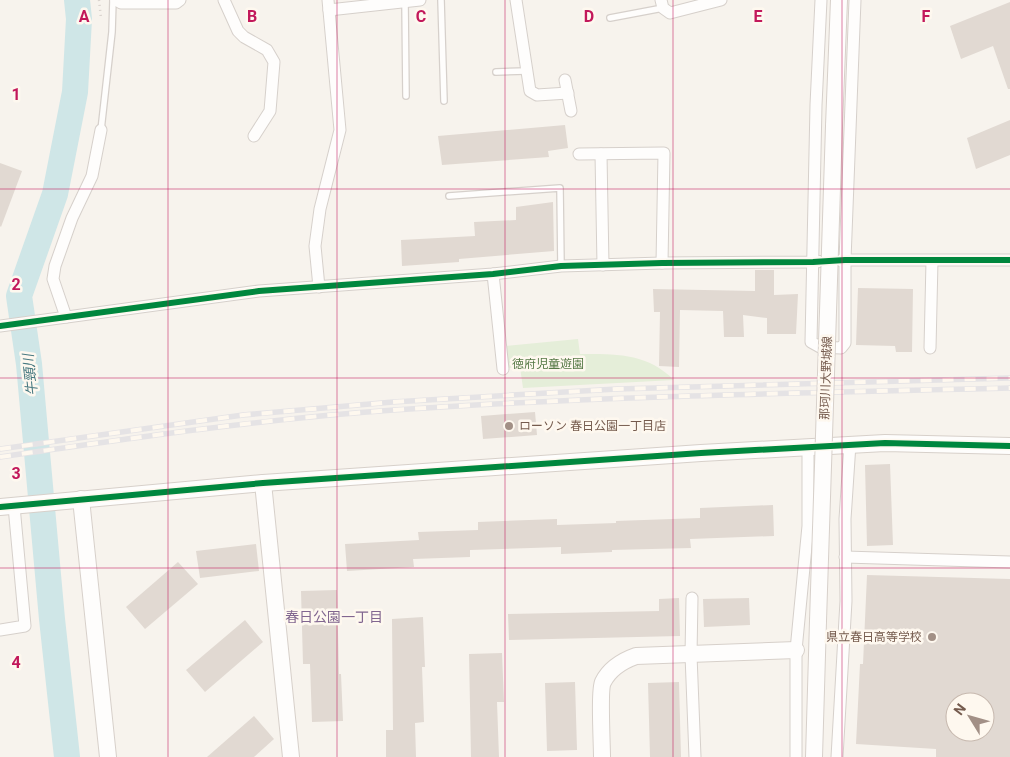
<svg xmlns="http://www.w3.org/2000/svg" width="1010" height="757" viewBox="0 0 1010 757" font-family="Roboto,'Noto Sans JP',sans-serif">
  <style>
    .green { fill: #e5eed9 }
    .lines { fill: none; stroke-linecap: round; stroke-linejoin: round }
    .river { stroke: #cfe6e7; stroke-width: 26 }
    .building { fill: #e1d9d2; fill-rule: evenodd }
    .lane-casing { stroke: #d6d0cb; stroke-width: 8 }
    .street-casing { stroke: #d6d0cb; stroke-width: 13 }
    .secondary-casing { stroke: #d7d0ca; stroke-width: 18 }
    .path { stroke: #d8d1cc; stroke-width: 2.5; stroke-dasharray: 1 4; stroke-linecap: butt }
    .lane { stroke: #fefdfc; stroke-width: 5.5 }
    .street { stroke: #fefdfc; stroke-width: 11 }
    .secondary { stroke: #fefdfc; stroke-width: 16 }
    .rail-casing { stroke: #e5e3e5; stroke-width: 5.5 }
    .rail { stroke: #fef8ef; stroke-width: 4; stroke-dasharray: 11; stroke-linecap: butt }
    .secondary-bridge-casing { stroke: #d7d0ca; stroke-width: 18; stroke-linecap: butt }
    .secondary-bridge { stroke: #fefdfc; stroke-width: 16 }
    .cycleway-casing { stroke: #fef8ef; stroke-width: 9 }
    .cycleway { stroke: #00873e; stroke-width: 6 }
    .grid { fill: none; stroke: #c2185b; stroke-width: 1; stroke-opacity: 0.55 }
    .poi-dot { fill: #a29086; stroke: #fef8ef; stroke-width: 2 }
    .labels { text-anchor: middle; stroke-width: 5; stroke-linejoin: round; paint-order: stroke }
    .park-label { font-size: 12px; fill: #567946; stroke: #fef8ef }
    .street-label { font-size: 12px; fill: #755b4e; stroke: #fef8ef }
    .poi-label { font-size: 12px; fill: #755b4e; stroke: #fef8ef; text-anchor: start }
    .water-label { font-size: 14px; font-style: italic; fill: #45777f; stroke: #fef8ef }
    .neighbourhood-label { font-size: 14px; fill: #816690; stroke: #fef8ef }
    .grid-label { font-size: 16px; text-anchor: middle; font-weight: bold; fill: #c2185b; stroke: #fef8ef; stroke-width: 5; stroke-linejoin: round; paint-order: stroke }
  </style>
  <rect width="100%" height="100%" fill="#f7f3ed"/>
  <!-- green -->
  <path class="green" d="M578,339L580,354C616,354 647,353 674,380L523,388L520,367L507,368L506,346Z"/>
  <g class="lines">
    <!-- river -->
    <polyline class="river" points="67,757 52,619 29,364 19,296 55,194 75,92 79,19 77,0"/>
  </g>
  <!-- building -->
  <g class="building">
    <polygon points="1010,2 1010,89 1008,89 993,46 961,59 950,26"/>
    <polygon points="1010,120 1010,155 976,169 967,138"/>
    <polygon points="565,125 568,148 548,151 549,157 442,165 438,136"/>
    <polygon points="0,163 22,171 1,227 0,226"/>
    <polygon points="553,202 554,251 459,259 459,262 402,266 401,240 475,236 474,222 516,220 516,207"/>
    <polygon points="755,270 774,270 774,295 798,294 796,334 767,334 767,318 743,315 744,337 724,337 723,311 680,310 679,367 659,366 660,312 654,312 653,289 755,291"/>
    <polygon points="858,288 913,289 912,352 896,352 895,346 856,345"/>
    <polygon points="535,412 537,435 483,439 481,416"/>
    <polygon points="890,464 893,545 867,546 865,465"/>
    <polygon points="773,505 774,536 690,539 691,548 612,550 612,552 561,554 561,547 470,550 470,557 413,559 414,567 347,571 345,544 419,540 418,532 478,530 478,522 557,519 557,525 616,523 616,521 700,518 700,508"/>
    <polygon points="256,544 259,571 200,578 196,551"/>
    <polygon points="178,562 198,584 145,629 126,607"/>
    <path d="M867,575L1010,579V757H936V749L856,744L860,664H863ZM955,702H985V732H955Z"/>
    <polygon points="337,590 339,674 341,674 343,721 312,722 310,664 303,664 301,591"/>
    <polygon points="679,598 680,636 509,640 508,614 659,611 659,599"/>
    <polygon points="749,598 750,625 704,627 703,599"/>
    <polygon points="423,617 425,667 422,667 424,722 415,723 416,757 386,757 386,730 393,730 392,619"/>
    <polygon points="245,620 263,642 205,692 186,670"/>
    <polygon points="502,653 504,702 497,702 499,757 471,757 469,654"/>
    <polygon points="575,682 577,750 547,751 545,683"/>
    <polygon points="679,682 681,757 650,757 648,683"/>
    <polygon points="254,716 274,739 254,757 207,757"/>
  </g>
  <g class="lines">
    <defs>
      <g id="lane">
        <polyline points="441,0 444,101"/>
        <polyline points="405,2 406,96"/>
        <polyline points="610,18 663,8"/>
        <polyline points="496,72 526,71"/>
        <polyline points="101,130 112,32 113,0"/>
        <polyline points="449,196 560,188 561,266"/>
      </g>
      <g id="street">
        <polyline points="116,0 121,3 176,3 180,0"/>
        <polyline points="224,0 238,31 244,37 267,50 274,62 270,111 254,136"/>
        <polyline points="516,0 530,91 537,95 568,93"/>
        <polyline points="661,0 663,8 670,13 721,0"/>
        <polyline points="821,0 816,105 811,342 820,347 841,348 845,343 845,260 855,0"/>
        <polyline points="329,10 420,0"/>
        <polyline points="565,80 571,111"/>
        <polyline points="579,154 664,153 662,263"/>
        <polyline points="601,154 603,265"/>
        <polyline points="493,274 503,369"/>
        <polyline points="319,287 315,246 320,209 340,130 328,0"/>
        <polyline points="66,317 53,279 55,266 72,218 92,176 101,130"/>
        <polyline points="0,326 259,291 493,274 561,266 662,263 813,262 845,260 1010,260"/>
        <polyline points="930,348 932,261"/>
        <polyline points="845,557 1010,562"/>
        <polyline points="692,598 691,655 695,757"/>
        <polyline points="0,630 25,626 14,506"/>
        <polyline points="796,757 796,650 808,526 808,447"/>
        <polyline points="837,757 846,601 845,519 850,444"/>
      </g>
      <g id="secondary">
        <polyline points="834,126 839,0"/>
        <polyline points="263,483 291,757"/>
        <polyline points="81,499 108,757"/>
        <polyline points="0,507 263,483 701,453 885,443 1010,446"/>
        <path d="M602,757C602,744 599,690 603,682C610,668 622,661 636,656L796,650"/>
        <polyline points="814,757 818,621"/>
      </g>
    </defs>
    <!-- lane casing -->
    <use href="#lane" class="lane-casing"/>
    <!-- street casing -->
    <use href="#street" class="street-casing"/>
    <!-- secondary casing -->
    <use href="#secondary" class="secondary-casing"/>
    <!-- path -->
    <polyline class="path" points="99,0 101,18"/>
    <!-- lane -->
    <use href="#lane" class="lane"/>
    <!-- street -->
    <use href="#street" class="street"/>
    <!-- secondary -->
    <use href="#secondary" class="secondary"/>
    <defs>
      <g id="rail">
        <polyline points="0,449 243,415 393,402 617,389 1010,378"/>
        <path d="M0,457C131,438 262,419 394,410C599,396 805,393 1010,388"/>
      </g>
    </defs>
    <!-- rail casing -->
    <use href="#rail" class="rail-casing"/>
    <!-- rail -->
    <use href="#rail" class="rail"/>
    <defs>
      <polyline id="secondary-bridge" points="818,621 834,126"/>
    </defs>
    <!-- secondary-bridge casing -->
    <use href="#secondary-bridge" class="secondary-bridge-casing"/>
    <!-- secondary-bridge -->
    <use href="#secondary-bridge" class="secondary-bridge"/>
    <defs>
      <g id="cycleway">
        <polyline points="0,326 259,291 493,274 561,266 662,263 813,262 845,260 1010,260"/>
        <polyline points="0,507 263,483 701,453 885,443 1010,446"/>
      </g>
    </defs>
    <!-- cycleway casing -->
    <use href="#cycleway" class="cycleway-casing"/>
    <!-- cycleway -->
    <use href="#cycleway" class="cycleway"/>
  </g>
  <!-- grid -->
  <path class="grid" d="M168,0V757M337,0V757M505,0V757M673,0V757M842,0V757M0,189H1010M0,378H1010M0,568H1010"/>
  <!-- markers -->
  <g class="poi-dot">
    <circle cx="509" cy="426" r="5"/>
    <circle cx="932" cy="637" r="5"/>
  </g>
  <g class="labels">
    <!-- park labels -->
    <g class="park-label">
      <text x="548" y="368">徳府児童遊園</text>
    </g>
    <!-- street labels -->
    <g class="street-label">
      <text transform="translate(826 378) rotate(-88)" y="4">那珂川大野城線</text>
    </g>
    <!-- poi labels -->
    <g class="poi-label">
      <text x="519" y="430">ローソン 春日公園一丁目店</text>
      <text x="922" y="641" text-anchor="end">県立春日高等学校</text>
    </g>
    <!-- water labels -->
    <g class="water-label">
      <text transform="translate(30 375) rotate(-96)" y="5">牛頸川</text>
    </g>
    <!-- neighbourhood labels -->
    <g class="neighbourhood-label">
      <text x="334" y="622">春日公園一丁目</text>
    </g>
  </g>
  <g class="grid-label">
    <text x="84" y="22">A</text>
    <text x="252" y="22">B</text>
    <text x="421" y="22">C</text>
    <text x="589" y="22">D</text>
    <text x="758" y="22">E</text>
    <text x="926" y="22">F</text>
    <text x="16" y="100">1</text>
    <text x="16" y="290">2</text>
    <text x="16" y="479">3</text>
    <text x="16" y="668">4</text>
  </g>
  <!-- north arrow -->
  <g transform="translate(970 717) rotate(307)"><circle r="24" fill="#fef8ef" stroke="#c7b9af"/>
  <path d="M0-4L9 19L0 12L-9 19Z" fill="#a29086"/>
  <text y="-8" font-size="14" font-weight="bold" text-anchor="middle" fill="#755b4e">N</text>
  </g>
</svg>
